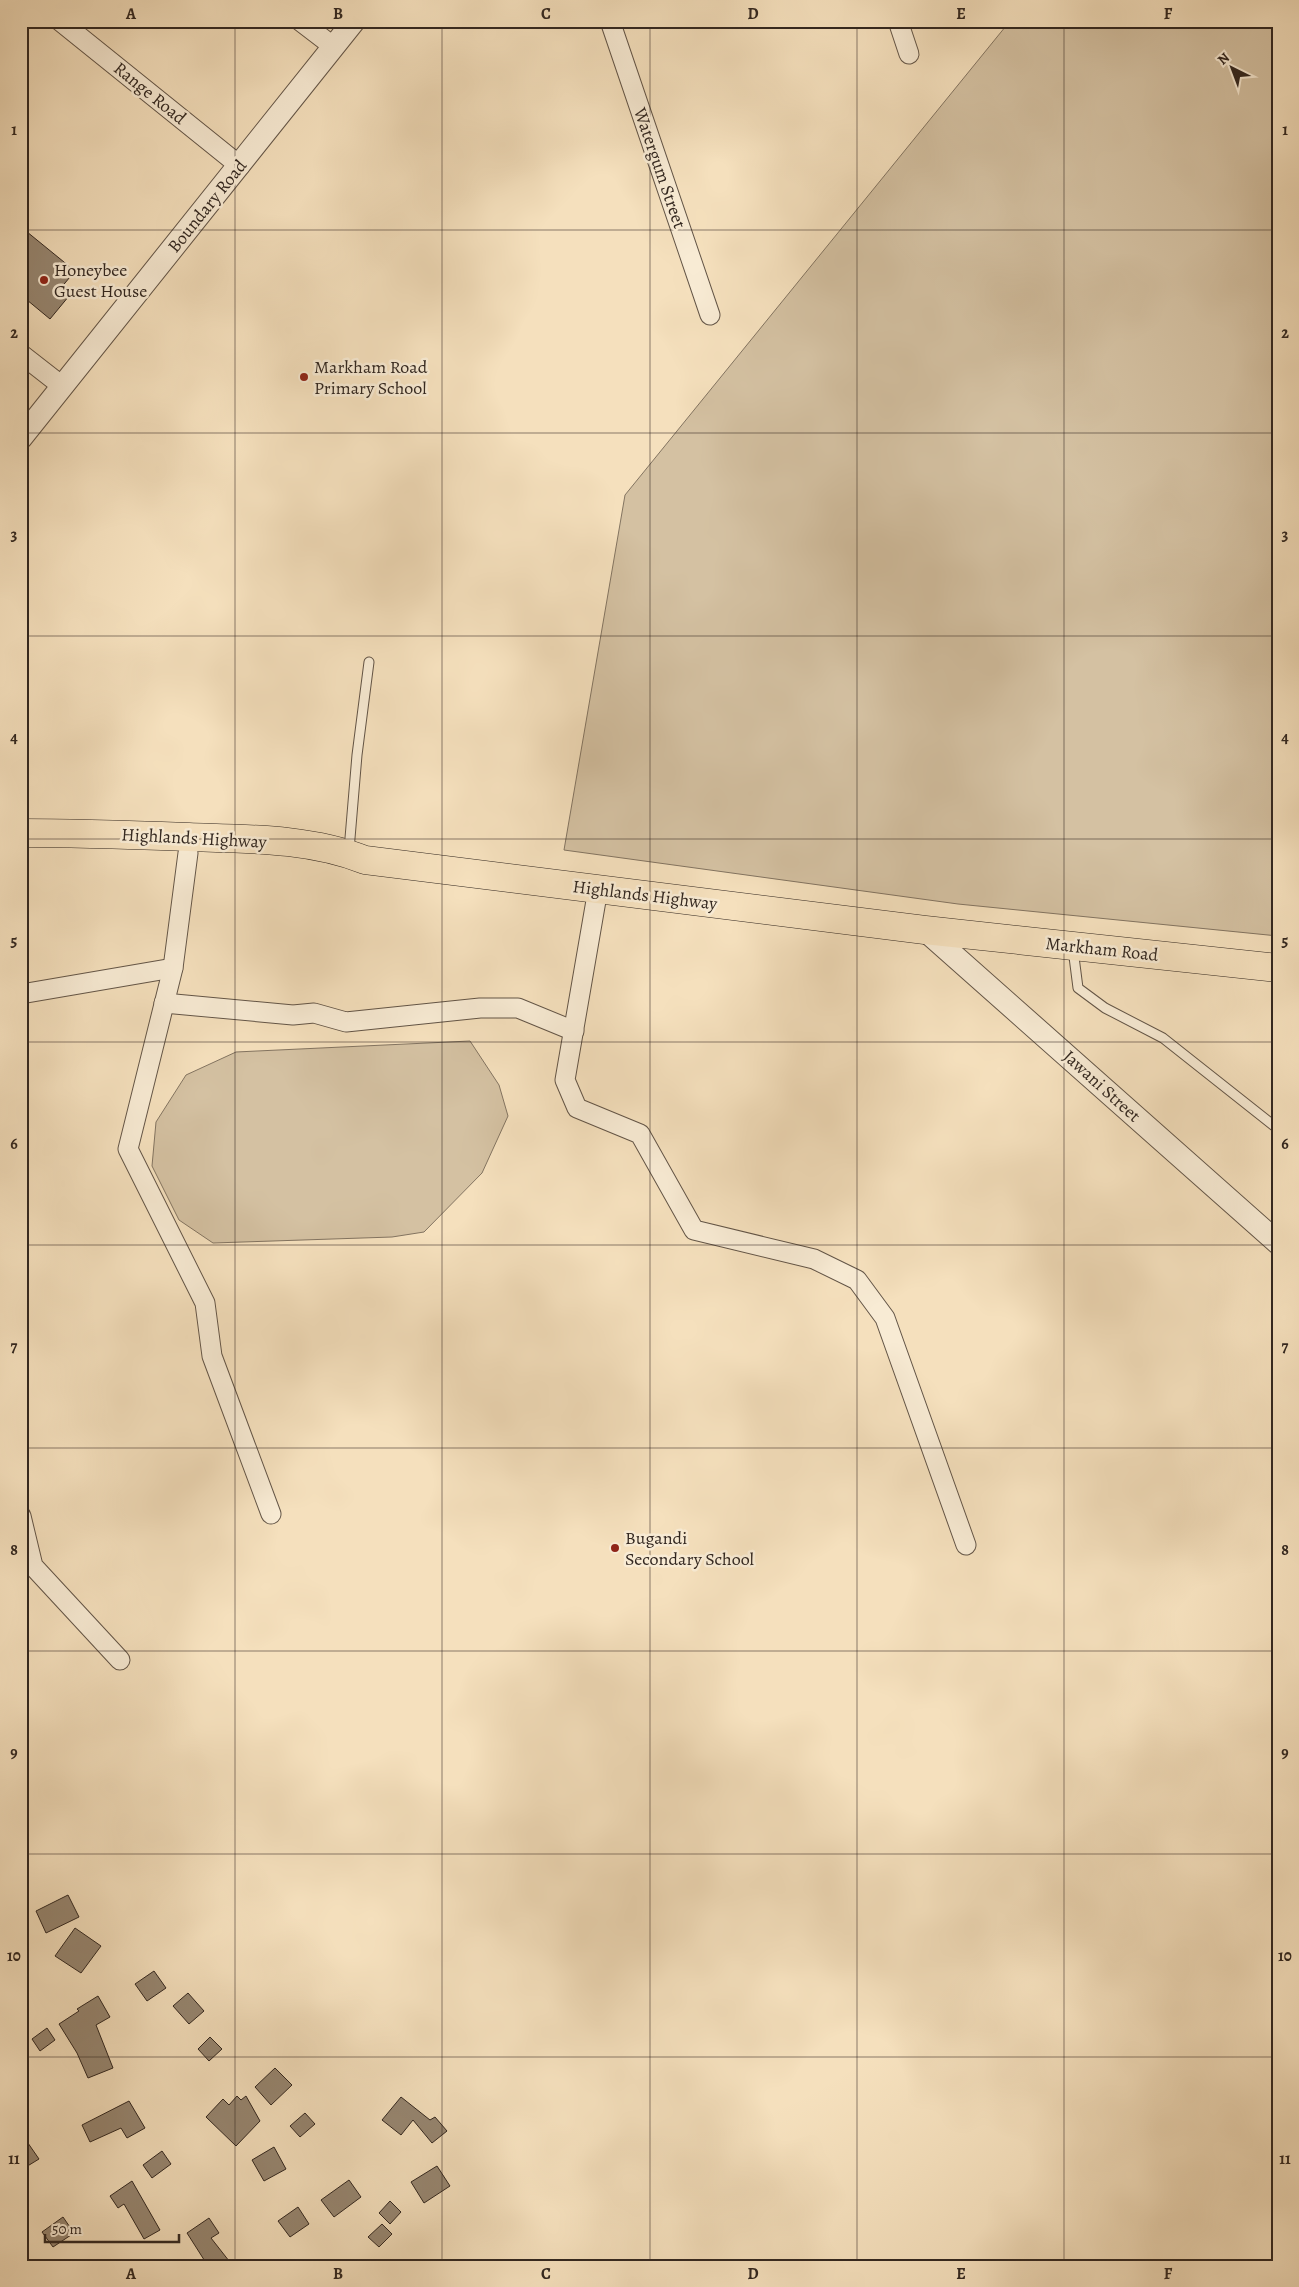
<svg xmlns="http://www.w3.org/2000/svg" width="1299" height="2287" viewBox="0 0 1299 2287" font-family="Alegreya,serif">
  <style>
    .green { fill: #d4c1a2; stroke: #837461 }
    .building { fill: #978772; stroke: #322720 }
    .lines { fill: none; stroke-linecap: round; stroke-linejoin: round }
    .service-casing { stroke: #635547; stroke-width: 11 }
    .minor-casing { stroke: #635547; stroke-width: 21 }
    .tertiary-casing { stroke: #635547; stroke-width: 24 }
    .primary-casing { stroke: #322720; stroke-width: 29 }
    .service { stroke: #f8ebd4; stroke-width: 9 }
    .minor { stroke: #f8ebd4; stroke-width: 19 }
    .tertiary { stroke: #f8ebd4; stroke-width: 22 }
    .primary { stroke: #f5e0bd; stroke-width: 28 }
    .grid { fill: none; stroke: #322720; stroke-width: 1; stroke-opacity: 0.55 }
    .poi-dot { fill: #8f2418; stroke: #f8ebd4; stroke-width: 2 }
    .labels { text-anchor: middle; stroke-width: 5; stroke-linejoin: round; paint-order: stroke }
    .street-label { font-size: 18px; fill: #322720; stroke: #f8ebd4 }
    .poi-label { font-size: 18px; fill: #322720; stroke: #f8ebd4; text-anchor: start }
    .neatline { fill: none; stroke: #322720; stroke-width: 2 }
    .grid-label { font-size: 16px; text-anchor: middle; font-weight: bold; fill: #322720 }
  </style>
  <rect width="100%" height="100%" fill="#f5e0bd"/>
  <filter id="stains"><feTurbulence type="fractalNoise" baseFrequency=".004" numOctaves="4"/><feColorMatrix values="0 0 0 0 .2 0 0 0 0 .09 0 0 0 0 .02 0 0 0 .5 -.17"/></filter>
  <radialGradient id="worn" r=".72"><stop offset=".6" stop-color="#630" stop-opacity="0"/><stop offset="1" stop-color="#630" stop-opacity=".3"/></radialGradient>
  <!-- green -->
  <g class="green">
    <polygon points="1010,21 1278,21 1278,936 958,904 564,850 625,495"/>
    <polygon points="470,1041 499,1085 508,1116 482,1173 424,1232 392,1237 213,1243 179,1220 152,1166 156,1122 186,1075 236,1052"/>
  </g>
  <!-- building -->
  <g class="building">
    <polygon points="21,227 75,271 60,289 69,296 50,319 21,295"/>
    <polygon points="68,1895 79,1917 46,1933 36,1911"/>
    <polygon points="75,1928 101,1946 81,1973 55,1956"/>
    <polygon points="154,1971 166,1988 147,2001 135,1984"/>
    <polygon points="188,1993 204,2011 189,2024 173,2006"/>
    <polygon points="98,1996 110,2017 96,2025 113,2068 88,2078 77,2053 59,2024 79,2011 77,2009"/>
    <polygon points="47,2028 55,2040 40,2051 32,2039"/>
    <polygon points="210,2037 222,2049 209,2061 198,2049"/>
    <polygon points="275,2068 292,2085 271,2105 255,2087"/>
    <polygon points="237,2096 241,2100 246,2096 260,2121 236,2146 206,2117 223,2099 229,2105"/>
    <polygon points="401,2097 430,2120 435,2117 447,2131 432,2143 413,2120 401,2135 382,2120"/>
    <polygon points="129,2101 145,2128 127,2138 121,2128 90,2142 82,2125"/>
    <polygon points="305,2113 315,2124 300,2137 290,2126"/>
    <polygon points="21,2133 39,2159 21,2170"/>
    <polygon points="274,2147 286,2169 264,2181 252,2160"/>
    <polygon points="162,2151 171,2164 152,2178 143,2165"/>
    <polygon points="437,2166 450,2186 424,2203 411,2182"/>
    <polygon points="349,2180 361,2197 334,2217 321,2200"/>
    <polygon points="132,2181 160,2230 144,2239 124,2204 118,2208 110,2196"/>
    <polygon points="390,2201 401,2212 390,2224 379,2213"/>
    <polygon points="298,2207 309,2224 290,2237 278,2221"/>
    <polygon points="63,2217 74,2233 53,2247 42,2232"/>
    <polygon points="209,2218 219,2233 211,2238 233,2266 208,2266 187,2233"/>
    <polygon points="382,2224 392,2234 379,2247 368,2237"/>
  </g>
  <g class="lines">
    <defs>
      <g id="service">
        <polyline points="349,850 357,755 369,662"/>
        <polyline points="1073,949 1078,988 1105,1008 1163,1038 1278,1129"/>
      </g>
      <g id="minor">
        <polyline points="60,21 240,166"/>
        <polyline points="300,21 334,47"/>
        <polyline points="610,21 710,315"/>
        <polyline points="898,21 909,54"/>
        <polyline points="21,354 62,386"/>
        <polyline points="188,853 173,968 128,1149 205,1303 212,1356 271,1514"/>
        <polyline points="598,889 565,1080 577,1108 640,1134 694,1230 814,1259 857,1280 885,1318 966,1545"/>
        <polyline points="21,994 173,968"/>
        <polyline points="164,1003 293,1015 314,1013 346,1022 480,1008 518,1008 574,1031"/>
        <polyline points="21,1516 33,1566 120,1660"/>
      </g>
      <g id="tertiary">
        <polyline points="21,438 354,21"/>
        <polyline points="925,930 1278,1243"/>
      </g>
      <path id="primary" d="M21,833C77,833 133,835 189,837C247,839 310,838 365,860L925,930L1278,968"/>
    </defs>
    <!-- service casing -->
    <use href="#service" class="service-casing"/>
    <!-- minor casing -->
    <use href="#minor" class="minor-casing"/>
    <!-- tertiary casing -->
    <use href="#tertiary" class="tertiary-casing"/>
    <!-- primary casing -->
    <use href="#primary" class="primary-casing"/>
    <!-- service -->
    <use href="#service" class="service"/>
    <!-- minor -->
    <use href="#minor" class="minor"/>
    <!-- tertiary -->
    <use href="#tertiary" class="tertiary"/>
    <!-- primary -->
    <use href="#primary" class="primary"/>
  </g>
  <!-- grid -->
  <path class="grid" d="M235,21V2266M442,21V2266M650,21V2266M857,21V2266M1064,21V2266M21,230H1278M21,433H1278M21,636H1278M21,839H1278M21,1042H1278M21,1245H1278M21,1448H1278M21,1651H1278M21,1854H1278M21,2057H1278"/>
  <!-- markers -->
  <g class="poi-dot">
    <circle cx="44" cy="280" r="5"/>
    <circle cx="304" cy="377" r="5"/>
    <circle cx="615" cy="1548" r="5"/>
  </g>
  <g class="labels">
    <!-- street labels -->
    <g class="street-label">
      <text transform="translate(150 93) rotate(39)" y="6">Range Road</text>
      <text transform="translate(660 168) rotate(71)" y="6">Watergum Street</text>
      <text transform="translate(207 206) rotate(-51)" y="6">Boundary Road</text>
      <text transform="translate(194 838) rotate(3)" y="6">Highlands Highway</text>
      <text transform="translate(645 895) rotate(7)" y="6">Highlands Highway</text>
      <text transform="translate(1102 949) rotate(6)" y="6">Markham Road</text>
      <text transform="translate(1102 1086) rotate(42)" y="6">Jawani Street</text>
    </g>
    <!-- poi labels -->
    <g class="poi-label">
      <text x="54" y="276">Honeybee<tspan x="54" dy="21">Guest House</tspan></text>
      <text x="314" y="373">Markham Road<tspan x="314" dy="21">Primary School</tspan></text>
      <text x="625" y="1544">Bugandi<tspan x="625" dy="21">Secondary School</tspan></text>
    </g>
  </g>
  <!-- margin -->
  <rect width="1299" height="2287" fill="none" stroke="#f5e0bd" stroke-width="55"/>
  <!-- north arrow -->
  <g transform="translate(1232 68) rotate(318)" stroke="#f8ebd4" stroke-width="4" paint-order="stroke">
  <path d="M0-4L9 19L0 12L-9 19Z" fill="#322720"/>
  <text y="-8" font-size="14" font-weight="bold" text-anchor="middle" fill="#322720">N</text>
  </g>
  <!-- scale -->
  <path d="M45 2234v8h134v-8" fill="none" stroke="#322720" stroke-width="2.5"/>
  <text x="52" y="2234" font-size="15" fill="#322720" stroke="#f8ebd4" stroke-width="4" paint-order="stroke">50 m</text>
  <rect x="28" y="28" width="1244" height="2232" class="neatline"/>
  <g class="grid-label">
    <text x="131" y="19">A</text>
    <text x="338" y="19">B</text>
    <text x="546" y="19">C</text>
    <text x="753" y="19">D</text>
    <text x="961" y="19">E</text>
    <text x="1168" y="19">F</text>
    <text x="14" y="135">1</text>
    <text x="1285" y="135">1</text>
    <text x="14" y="338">2</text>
    <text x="1285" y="338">2</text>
    <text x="14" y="540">3</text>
    <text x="1285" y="540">3</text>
    <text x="14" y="743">4</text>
    <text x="1285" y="743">4</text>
    <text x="14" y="946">5</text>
    <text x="1285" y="946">5</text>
    <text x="14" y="1149">6</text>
    <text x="1285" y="1149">6</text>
    <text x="14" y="1352">7</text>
    <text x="1285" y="1352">7</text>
    <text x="14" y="1555">8</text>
    <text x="1285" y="1555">8</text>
    <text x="14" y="1758">9</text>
    <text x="1285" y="1758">9</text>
    <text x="14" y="1961">10</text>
    <text x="1285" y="1961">10</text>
    <text x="14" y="2164">11</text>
    <text x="1285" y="2164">11</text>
    <text x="131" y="2279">A</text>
    <text x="338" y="2279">B</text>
    <text x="546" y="2279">C</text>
    <text x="753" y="2279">D</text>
    <text x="961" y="2279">E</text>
    <text x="1168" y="2279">F</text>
  </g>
  <rect width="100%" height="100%" filter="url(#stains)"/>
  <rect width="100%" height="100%" fill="url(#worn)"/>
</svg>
